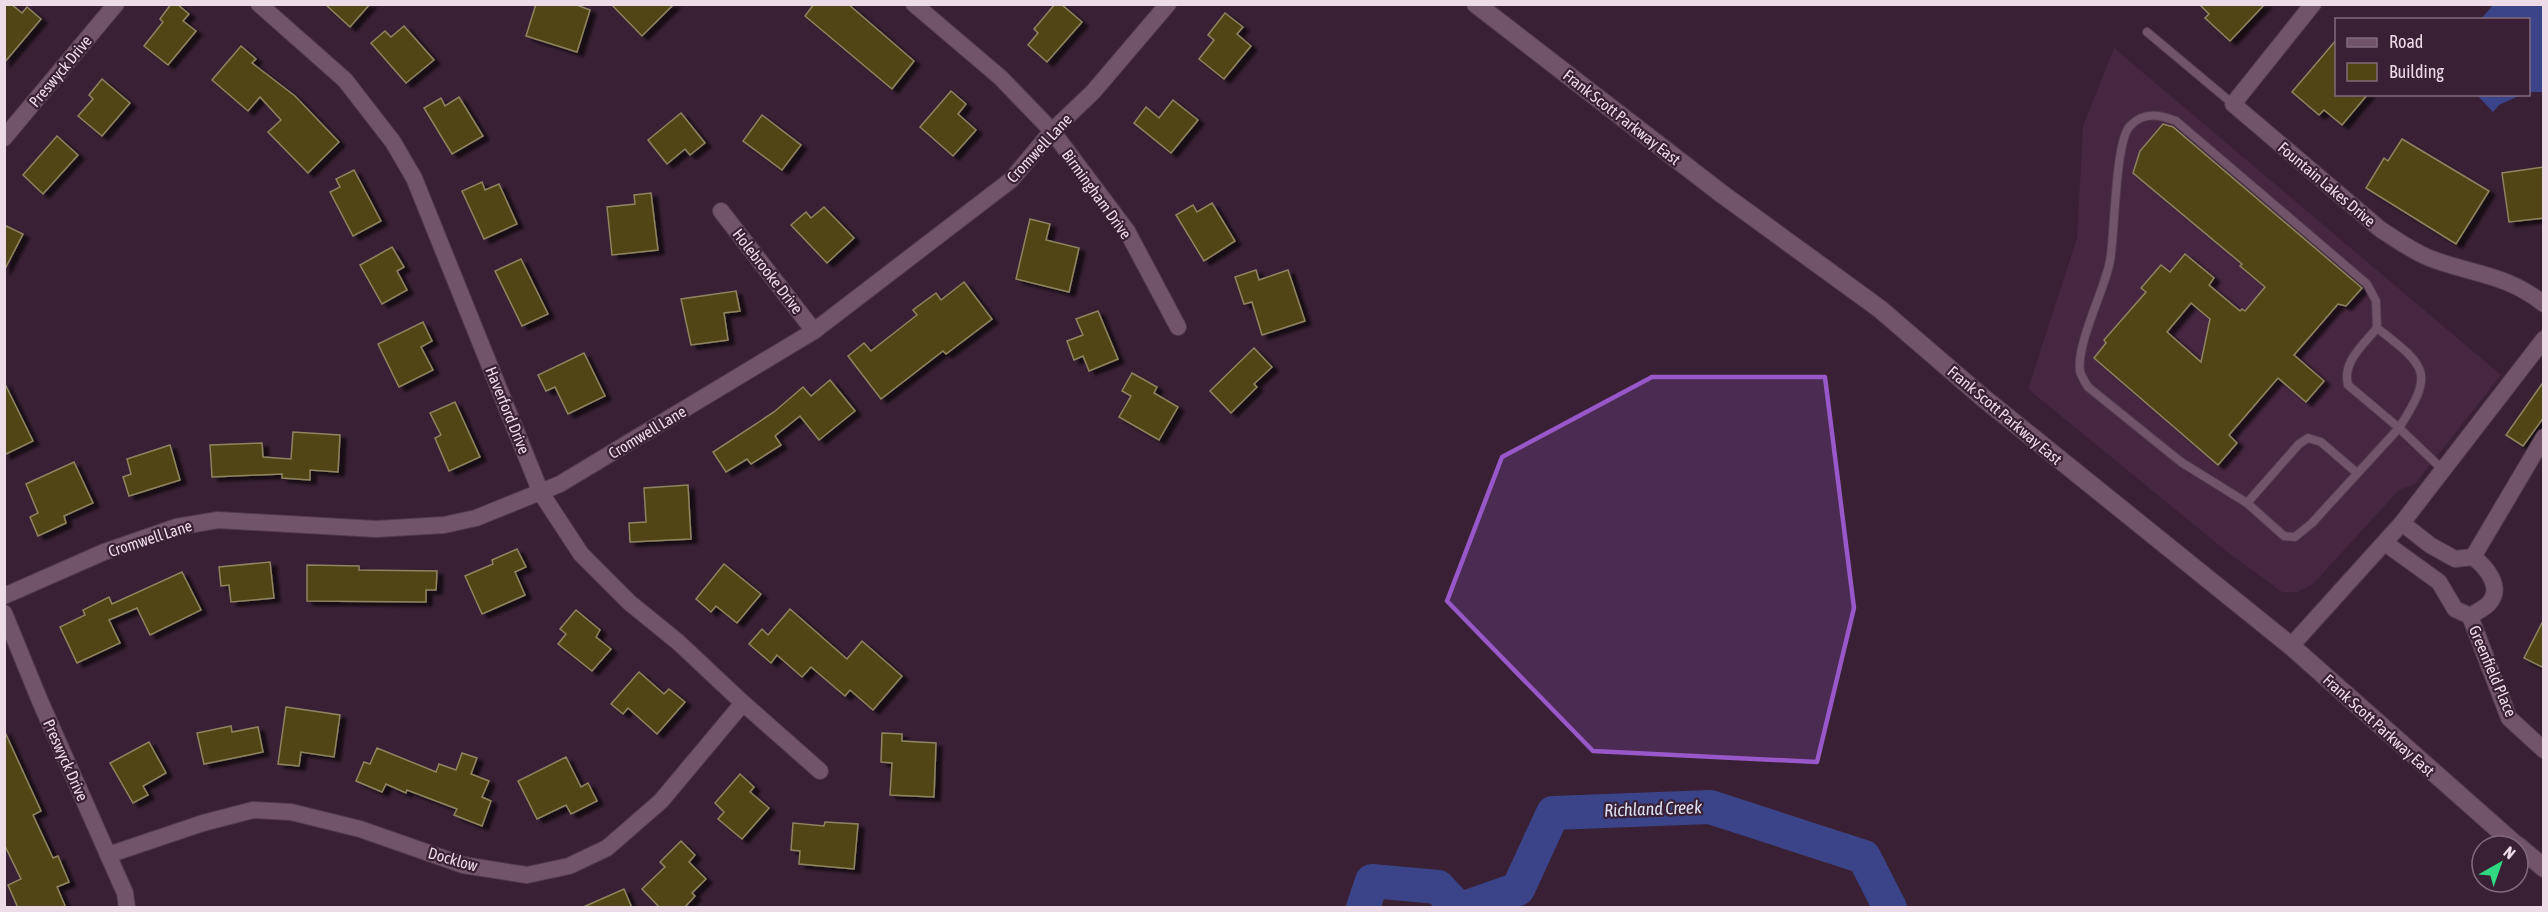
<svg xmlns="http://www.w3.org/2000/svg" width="2548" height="912" viewBox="0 0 2548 912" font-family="'Asap Condensed',sans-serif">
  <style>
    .built { fill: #462640 }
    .water { fill: #3b4489 }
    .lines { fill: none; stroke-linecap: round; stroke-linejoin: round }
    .river { stroke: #3b4489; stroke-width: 34 }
    .building { fill: #514513; stroke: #8e8461; stroke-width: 1.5; fill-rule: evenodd; filter: url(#shadow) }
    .lane-casing { stroke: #513b4c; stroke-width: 10 }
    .street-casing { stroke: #513b4c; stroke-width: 18 }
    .secondary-casing { stroke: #513b4c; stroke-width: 20 }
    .lane { stroke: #71546a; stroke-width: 8 }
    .street { stroke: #71546a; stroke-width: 16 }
    .secondary { stroke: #71546a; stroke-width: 18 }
    .marked { fill: #9858c9; fill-opacity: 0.2; stroke: #9858c9; stroke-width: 4.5; stroke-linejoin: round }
    .labels { text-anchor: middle; stroke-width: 4.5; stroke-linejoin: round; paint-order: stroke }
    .street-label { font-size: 16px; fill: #eddbe8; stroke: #392034 }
    .water-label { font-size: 18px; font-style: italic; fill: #dce1f5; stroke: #392034 }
  </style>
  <defs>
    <filter id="shadow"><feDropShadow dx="6" dy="4" stdDeviation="1.5" flood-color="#0009"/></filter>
  </defs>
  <rect width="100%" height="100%" fill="#392034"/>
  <!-- built -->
  <polygon class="built" points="2114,48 2501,375 2415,484 2399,490 2313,584 2297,592 2282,592 2231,555 2028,389 2077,238 2083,126"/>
  <!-- water -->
  <g class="water">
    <polygon points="2493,5 2543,5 2543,92 2529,92 2528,20 2481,19"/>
    <polygon points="2477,95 2521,95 2499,105 2493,112"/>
  </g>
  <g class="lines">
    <!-- river -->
    <g class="river">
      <polyline points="1363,908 1372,881 1438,887 1458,908"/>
      <polyline points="1464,908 1518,889 1553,813 1710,807 1864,857 1890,908"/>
    </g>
  </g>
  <!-- building -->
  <g class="building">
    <polygon points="4,4 11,4 22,13 27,7 41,19 4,63"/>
    <polygon points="171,4 177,4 189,14 183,21 196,31 168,65 144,46 163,22 160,19"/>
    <polygon points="325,4 370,4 350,27"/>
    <polygon points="536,4 574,4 590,10 577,52 526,36"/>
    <polygon points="611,4 674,4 642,36"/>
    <polygon points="814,4 848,4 914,61 892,89 805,16"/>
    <polygon points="1055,4 1061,4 1082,22 1047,62 1028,45 1038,33 1034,29"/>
    <polygon points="2199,4 2265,4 2230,41 2205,18 2209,14"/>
    <polygon points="1225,13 1243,27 1237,34 1251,46 1224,79 1199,59 1214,40 1208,35"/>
    <polygon points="404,26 434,60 406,83 371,43 385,31 391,37"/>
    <polygon points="2337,39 2337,94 2368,94 2342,125 2324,110 2319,115 2292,92"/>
    <polygon points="241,46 256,59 252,63 295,96 339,142 308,173 268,132 281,120 260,97 248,111 212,80"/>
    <polygon points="102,79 130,103 102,136 78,116 93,99 89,95"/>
    <polygon points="951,91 966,104 958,114 976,130 953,156 920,127"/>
    <polygon points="459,97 483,136 452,154 424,108 441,98 445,106"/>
    <polygon points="1173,100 1198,120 1171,153 1134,123 1146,107 1159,118"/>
    <polygon points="681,113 705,143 690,155 685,149 667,164 648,140"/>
    <polygon points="762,115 801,145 782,170 743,141"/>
    <path d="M2163,124L2173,127L2362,288L2346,306L2338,304L2294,355L2324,381L2306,402L2278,378L2229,435L2237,443L2218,465L2094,358L2106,343L2104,340L2146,292L2141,288L2161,265L2170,272L2185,254L2214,278L2209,285L2240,311L2242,309L2245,311L2265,287L2240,266L2242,264L2133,173L2140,151ZM2191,303L2210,319L2201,362L2167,332Z"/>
    <polygon points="57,136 78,155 43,194 23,175"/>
    <polygon points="2402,139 2489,191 2456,244 2366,188 2384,158 2388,161"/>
    <polygon points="2544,167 2544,218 2509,222 2502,173"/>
    <polygon points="354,170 381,221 353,236 330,192 340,187 336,179"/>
    <polygon points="482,182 485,190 499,184 517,224 484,239 462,191"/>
    <polygon points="651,193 658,250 612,255 607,207 635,204 634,195"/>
    <polygon points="1212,203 1235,241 1204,261 1176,215 1193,205 1197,212"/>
    <polygon points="824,207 854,238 827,263 791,225 806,212 811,218"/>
    <polygon points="1030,219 1050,224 1046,240 1079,248 1069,292 1016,279"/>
    <polygon points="4,225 23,234 4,271"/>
    <polygon points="392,247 404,267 397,271 407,290 382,304 360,265"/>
    <polygon points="521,259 548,314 522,326 495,271"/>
    <polygon points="1256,270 1259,280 1288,270 1305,321 1262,335 1252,302 1244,304 1235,277"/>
    <polygon points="964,282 992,319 946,354 943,351 881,399 848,356 864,343 871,351 917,315 913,310 936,293 941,300"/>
    <polygon points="736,291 740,311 724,313 728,340 691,345 681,299"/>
    <polygon points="1098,311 1118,359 1089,371 1083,356 1074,360 1067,341 1083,335 1076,319"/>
    <polygon points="423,322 432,341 421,347 433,370 399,387 378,344"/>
    <polygon points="1254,348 1272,367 1254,384 1257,387 1231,413 1210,391"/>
    <polygon points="584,353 605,396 568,414 555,387 546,391 538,375"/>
    <polygon points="1132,373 1157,387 1154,393 1178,407 1159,440 1119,417 1131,396 1122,391"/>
    <polygon points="830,380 855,411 819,440 800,416 775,436 781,445 751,464 747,459 726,472 713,452 774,412 803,387 811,396"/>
    <polygon points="2544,381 2544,417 2523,446 2506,435"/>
    <polygon points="4,382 33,441 4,455"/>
    <polygon points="455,402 480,457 449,471 435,438 441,435 430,413"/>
    <polygon points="293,432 340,435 338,472 310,470 310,480 282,478 282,474 212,477 210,445 262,443 263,457 291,459"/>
    <polygon points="170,445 180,480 129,496 123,477 131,474 127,459"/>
    <polygon points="74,462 93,503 64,516 66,523 38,536 30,517 38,513 26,484"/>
    <polygon points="688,485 691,539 630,542 629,523 646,522 644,488"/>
    <polygon points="517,549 526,567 515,572 525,595 482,614 465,576 493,564 492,560"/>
    <polygon points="270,562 274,598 231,602 229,585 221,586 219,567"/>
    <polygon points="724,564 761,594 737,623 716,606 711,612 696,599"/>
    <polygon points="307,565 359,566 359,570 437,571 436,590 426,590 426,602 307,601"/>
    <polygon points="182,572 201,610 150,635 137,608 109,620 120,643 77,663 60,627 85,615 83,610 109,597 112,604"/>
    <polygon points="790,609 847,659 862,641 902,676 873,710 850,690 845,696 811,667 802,677 777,655 771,663 749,644 762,629 768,635"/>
    <polygon points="576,610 600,630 596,637 611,649 592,671 558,644 566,634 560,629"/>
    <polygon points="2544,619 2544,668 2524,658"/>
    <polygon points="639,672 664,694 669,689 685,702 657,734 628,708 623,714 611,704"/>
    <polygon points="286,707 340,715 334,757 301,752 299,766 278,764"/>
    <polygon points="231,726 232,732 258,727 263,752 204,764 197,733"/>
    <polygon points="4,730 41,811 33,815 53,858 58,856 69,882 57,887 66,908 18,908 8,885 21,879 4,844"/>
    <polygon points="882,733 902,734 902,741 936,743 934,797 890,795 892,763 881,762"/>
    <polygon points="149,742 166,773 143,786 148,795 133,803 110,763"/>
    <polygon points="377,748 436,772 439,764 456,770 462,753 477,758 471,774 489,781 482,797 491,801 482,826 454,815 457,809 407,790 406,793 386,784 382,792 356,781 364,762 370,764"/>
    <polygon points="566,757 581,787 588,783 597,801 571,814 566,805 537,819 518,781"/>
    <polygon points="740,774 754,787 750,792 769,808 742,839 718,819 724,812 715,803"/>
    <polygon points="825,822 858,824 854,869 799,864 800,851 791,850 793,823 824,826"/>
    <polygon points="681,841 695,855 689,862 706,879 692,893 695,896 684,908 660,908 642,889 665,867 660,862"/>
    <polygon points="624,889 632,908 581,908"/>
  </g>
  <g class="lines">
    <defs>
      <g id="lane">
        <polyline points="2147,32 2233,104"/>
        <path d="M2357,473L2321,442L2308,438L2299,444L2247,503L2284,536L2295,537L2312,523L2399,428L2348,385C2342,362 2363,345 2377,328"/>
        <path d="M2247,503L2181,462L2088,387C2085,382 2081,376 2080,371C2076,344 2105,289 2110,261C2115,234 2115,141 2130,126C2144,111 2160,115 2176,121L2367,284L2376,301L2377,328C2427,367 2435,372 2399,428L2442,469"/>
      </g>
      <g id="street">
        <polyline points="259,4 345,80 393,142 414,178 541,493 581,554 630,603 678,642 743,703 820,771"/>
        <polyline points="914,4 1001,78 1052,131 1127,231 1178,327"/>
        <path d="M2313,4L2233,104L2380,229C2397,240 2413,252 2432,259C2475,275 2506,274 2544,304"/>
        <polyline points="4,138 116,4"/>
        <polyline points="721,211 814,331"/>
        <path d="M2402,523L2430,545L2455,559L2473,557C2485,566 2503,586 2490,602C2486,608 2476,612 2470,616"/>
        <polyline points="2385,543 2439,582 2455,609 2470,616 2509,718 2544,750"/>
        <polyline points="2473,557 2544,437"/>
        <polyline points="4,596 104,552 176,527 218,520 376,529 444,525 476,518 560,484 814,331 1011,180 1052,131 1093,92 1168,4"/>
        <polyline points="4,613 40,701 125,893 127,908"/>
        <polyline points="2291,646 2402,523 2544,339"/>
        <polyline points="108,855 203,823 253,810 291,812 360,829 463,865 527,875 569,866 607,848 661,801 743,703"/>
      </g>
      <g id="secondary">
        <polyline points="1476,4 1722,194 1880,309 1981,396 2291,646 2517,846"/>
        <polyline points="2518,846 2544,868"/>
      </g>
    </defs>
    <!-- lane casing -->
    <use href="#lane" class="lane-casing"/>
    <!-- street casing -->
    <use href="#street" class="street-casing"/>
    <!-- secondary casing -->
    <use href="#secondary" class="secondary-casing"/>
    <!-- lane -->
    <use href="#lane" class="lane"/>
    <!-- street -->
    <use href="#street" class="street"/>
    <!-- secondary -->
    <use href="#secondary" class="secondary"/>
  </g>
  <!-- marked area -->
  <path class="marked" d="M1652,377H1825L1854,608L1817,762L1593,751L1447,601L1502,457Z"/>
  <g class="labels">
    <!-- street labels -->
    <g class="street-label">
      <text transform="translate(60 71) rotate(-50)" y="6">Preswyck Drive</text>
      <text transform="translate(1622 117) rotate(38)" y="6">Frank Scott Parkway East</text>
      <text transform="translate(1039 148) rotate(-47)" y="6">Cromwell Lane</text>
      <text transform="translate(2327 184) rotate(40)" y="6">Fountain Lakes Drive</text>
      <text transform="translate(1097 194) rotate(54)" y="6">Birmingham Drive</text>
      <text transform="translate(768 271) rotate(52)" y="6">Holebrooke Drive</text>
      <text transform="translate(508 410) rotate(68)" y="6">Haverford Drive</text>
      <text transform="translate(2005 415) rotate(40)" y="6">Frank Scott Parkway East</text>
      <text transform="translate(647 432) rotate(-31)" y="6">Cromwell Lane</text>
      <text transform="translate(150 538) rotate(-18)" y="6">Cromwell Lane</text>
      <text transform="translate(2493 671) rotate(67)" y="6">Greenfield Place</text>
      <text transform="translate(2379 725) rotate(42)" y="6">Frank Scott Parkway East</text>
      <text transform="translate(66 760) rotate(66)" y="6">Preswyck Drive</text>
      <text transform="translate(453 859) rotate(16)" y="6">Docklow</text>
    </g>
    <!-- water labels -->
    <g class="water-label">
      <text transform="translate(1653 809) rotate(-2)" y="6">Richland Creek</text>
    </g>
  </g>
  <!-- border -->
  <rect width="2548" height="912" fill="none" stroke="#eddbe8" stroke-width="12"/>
  <!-- legend -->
  <rect x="2335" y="18" width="195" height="78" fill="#392034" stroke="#816b7c" stroke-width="1.5"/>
  <rect x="2347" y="38" width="30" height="9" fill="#71546a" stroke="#816b7c" stroke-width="1.5"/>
  <text x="2389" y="48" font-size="18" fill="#eddbe8">Road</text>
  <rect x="2347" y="63" width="30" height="18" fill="#514513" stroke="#816b7c" stroke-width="1.5"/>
  <text x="2389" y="78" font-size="18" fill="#eddbe8">Building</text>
  <!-- north arrow -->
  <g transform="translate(2500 864) rotate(40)"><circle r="28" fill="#392034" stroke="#816b7c" stroke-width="1.5"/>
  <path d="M0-4.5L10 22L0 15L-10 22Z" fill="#31d882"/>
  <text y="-9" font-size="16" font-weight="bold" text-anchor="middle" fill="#eddbe8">N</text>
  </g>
</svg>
